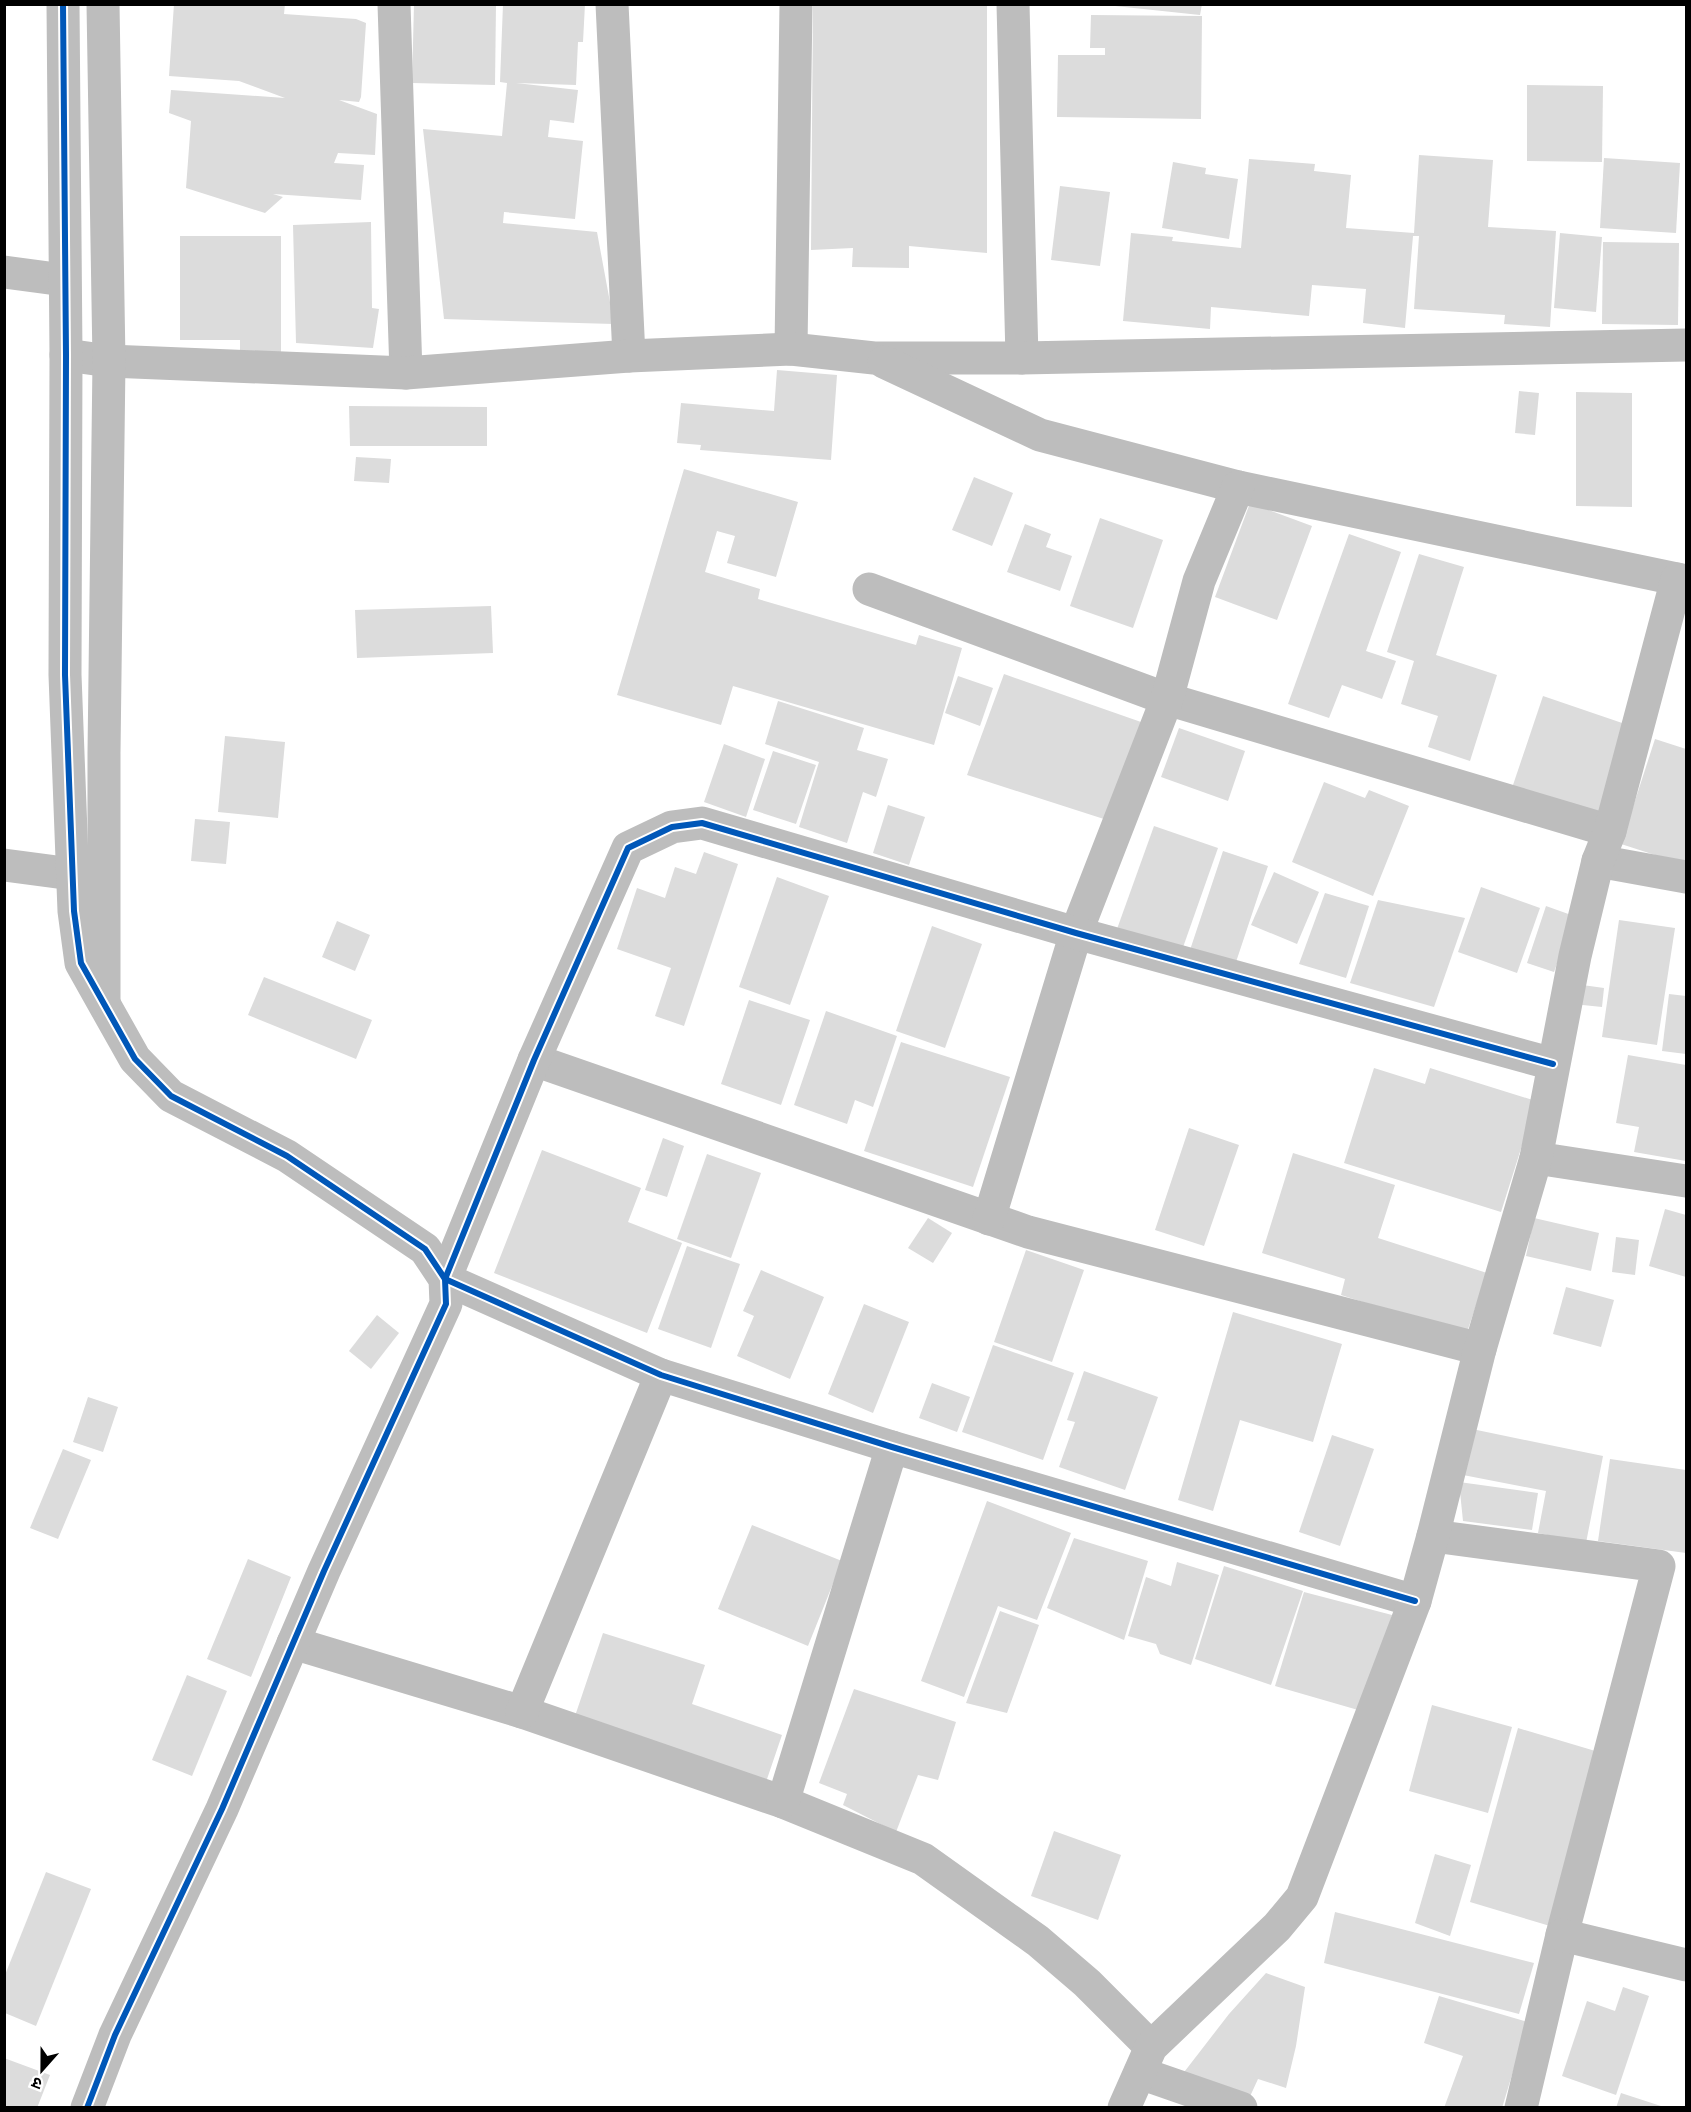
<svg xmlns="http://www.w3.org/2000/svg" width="1691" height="2112" viewBox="0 0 1691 2112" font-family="'Space Grotesk','Noto Sans Devanagari',sans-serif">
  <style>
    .building { fill: #dcdcdc }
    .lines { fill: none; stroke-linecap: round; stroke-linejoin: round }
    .minor { stroke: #bdbdbd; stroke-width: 33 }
    .tertiary { stroke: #bdbdbd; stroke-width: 33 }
    .cycleway-casing { stroke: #fff; stroke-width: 10 }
    .cycleway { stroke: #0057b8; stroke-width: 6 }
  </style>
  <rect width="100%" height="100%" fill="#fff"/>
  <!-- building -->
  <g class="building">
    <polygon points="174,4 285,4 284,14 356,19 366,23 361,97 359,102 339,100 377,114 375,155 338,153 334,163 364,165 361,200 273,194 283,197 265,213 186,188 191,121 169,113 171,90 285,98 239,81 169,76"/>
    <polygon points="414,4 496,4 495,85 412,83"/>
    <polygon points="503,4 585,4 583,42 578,42 576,85 516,83 578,90 574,123 550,120 548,137 583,141 575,219 504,212 503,223 597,232 614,324 444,319 423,129 502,136 507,83 500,82"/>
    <polygon points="813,4 987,4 987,253 909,246 909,268 852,267 853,248 811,250"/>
    <polygon points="1115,4 1202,4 1200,15 1115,6"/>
    <polygon points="1091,15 1202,16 1201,119 1057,117 1058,55 1105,55 1105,48 1090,48"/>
    <polygon points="1527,85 1603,86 1602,162 1527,161"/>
    <polygon points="1419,155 1493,160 1488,227 1556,231 1550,327 1504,324 1505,315 1414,309 1419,236 1413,236 1405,328 1363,323 1366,289 1312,285 1309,316 1211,307 1210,329 1123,321 1131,233 1173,237 1172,241 1241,248 1249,159 1315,164 1314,171 1351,175 1346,228 1414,233"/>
    <polygon points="1604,158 1680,163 1676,233 1600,228"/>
    <polygon points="1173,162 1206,168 1205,174 1238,179 1229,239 1162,228"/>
    <polygon points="1060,186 1110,192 1100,266 1051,260"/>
    <polygon points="371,222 372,308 379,309 373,348 296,343 293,225"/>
    <polygon points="1560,233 1602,237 1596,312 1554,308"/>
    <polygon points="180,236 281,236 281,359 240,358 240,340 180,340"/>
    <polygon points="1603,242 1679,243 1678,325 1602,324"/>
    <polygon points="777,370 837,375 831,460 700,450 701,445 677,443 681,403 774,411"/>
    <polygon points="1519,391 1539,393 1535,435 1515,433"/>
    <polygon points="1576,392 1632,393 1632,507 1576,506"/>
    <polygon points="349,406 487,407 487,446 350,446"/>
    <polygon points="356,457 391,459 389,483 354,481"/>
    <polygon points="684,469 798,502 776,577 727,563 735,536 717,531 705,572 760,589 758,599 916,645 919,635 962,648 934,745 733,686 721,725 617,695"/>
    <polygon points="974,477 1013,493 992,546 952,530"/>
    <polygon points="1250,503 1312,526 1277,620 1215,597"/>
    <polygon points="1100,518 1163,540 1133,628 1070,606"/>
    <polygon points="1025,524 1051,534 1046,547 1072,556 1060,591 1007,572"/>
    <polygon points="1349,534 1401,552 1366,651 1396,661 1382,699 1342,685 1329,718 1288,704"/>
    <polygon points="1419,554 1464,567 1436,655 1497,675 1470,761 1428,747 1438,716 1401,704 1414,661 1387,652"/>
    <polygon points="491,606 493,653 357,658 355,610"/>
    <polygon points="1004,674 1141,722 1107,820 967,775"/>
    <polygon points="958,676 993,688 980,726 945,713"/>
    <polygon points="1543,696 1628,725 1597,817 1512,788"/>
    <polygon points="778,701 864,728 857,750 888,759 876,797 863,792 847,843 799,827 819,762 765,744"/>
    <polygon points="1179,728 1245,751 1228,801 1161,777"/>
    <polygon points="225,736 285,742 278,818 218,812"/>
    <polygon points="1655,739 1686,749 1686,865 1621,844"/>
    <polygon points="724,744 765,759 746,817 704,802"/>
    <polygon points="773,751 816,765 796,824 753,810"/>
    <polygon points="1324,782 1365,798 1369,790 1409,806 1373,896 1292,862"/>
    <polygon points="888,805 925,817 909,865 873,853"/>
    <polygon points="195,819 230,822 226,864 191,861"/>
    <polygon points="1154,826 1218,848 1181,953 1117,929"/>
    <polygon points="1223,851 1268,866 1233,971 1188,956"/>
    <polygon points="704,852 738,864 684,1026 655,1016 671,968 617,949 637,888 665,898 675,867 696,874"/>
    <polygon points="1274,872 1319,892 1297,944 1251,925"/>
    <polygon points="777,877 829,896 790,1005 739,987"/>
    <polygon points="1481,887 1540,908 1517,973 1458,952"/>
    <polygon points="1325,893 1369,906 1346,978 1299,964"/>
    <polygon points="1378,900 1465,918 1434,1007 1350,983"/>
    <polygon points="1546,906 1574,916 1554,972 1527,963"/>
    <polygon points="1619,920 1675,928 1657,1045 1602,1037"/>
    <polygon points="337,921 370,935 355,971 322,957"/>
    <polygon points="932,926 982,944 945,1048 896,1031"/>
    <polygon points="264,977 372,1020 356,1059 248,1015"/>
    <polygon points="1575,984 1604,988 1602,1007 1573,1004"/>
    <polygon points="1669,994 1686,996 1686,1054 1662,1051"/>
    <polygon points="749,1000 810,1020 781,1105 721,1084"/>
    <polygon points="826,1011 897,1036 873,1107 855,1100 847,1124 794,1105"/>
    <polygon points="901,1042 1010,1077 973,1187 864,1151"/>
    <polygon points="1628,1055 1686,1065 1686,1161 1634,1152 1639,1127 1616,1123"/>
    <polygon points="1374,1068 1425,1084 1430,1068 1536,1101 1501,1212 1344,1163"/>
    <polygon points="1189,1128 1239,1145 1204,1246 1155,1230"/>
    <polygon points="663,1138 684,1146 667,1197 645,1190"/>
    <polygon points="542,1150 641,1188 628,1222 682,1243 647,1333 494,1273"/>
    <polygon points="1293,1153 1395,1185 1378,1238 1487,1273 1466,1335 1341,1295 1345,1279 1262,1253"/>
    <polygon points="707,1154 761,1173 731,1258 677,1239"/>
    <polygon points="1665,1209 1686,1215 1686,1277 1649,1266"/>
    <polygon points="928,1218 952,1233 933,1263 908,1248"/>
    <polygon points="1534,1218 1599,1233 1591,1271 1526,1256"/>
    <polygon points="1616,1237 1639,1240 1635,1275 1612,1272"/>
    <polygon points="687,1246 740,1264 711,1348 658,1329"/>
    <polygon points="1026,1250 1084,1270 1052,1362 994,1342"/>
    <polygon points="761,1270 824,1297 790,1379 737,1356 754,1316 743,1311"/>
    <polygon points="1566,1287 1614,1300 1601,1347 1553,1334"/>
    <polygon points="864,1304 909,1322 873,1413 828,1394"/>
    <polygon points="1233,1312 1342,1344 1313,1442 1240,1420 1213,1511 1178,1500"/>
    <polygon points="377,1315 399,1333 371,1369 349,1351"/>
    <polygon points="993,1345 1074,1373 1043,1460 962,1432"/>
    <polygon points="1084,1371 1158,1397 1125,1490 1059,1467 1075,1422 1067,1420"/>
    <polygon points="932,1383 970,1397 957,1432 919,1418"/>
    <polygon points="88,1397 118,1407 103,1452 73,1442"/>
    <polygon points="1472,1429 1603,1456 1586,1543 1538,1533 1546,1491 1463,1475"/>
    <polygon points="1332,1435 1374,1449 1340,1546 1299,1532"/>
    <polygon points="63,1449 91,1460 58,1539 30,1528"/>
    <polygon points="1610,1459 1686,1470 1686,1553 1598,1541"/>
    <polygon points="1459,1482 1538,1493 1532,1530 1463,1521"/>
    <polygon points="987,1501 1071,1533 1037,1620 998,1606 964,1697 921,1681"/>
    <polygon points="752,1525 842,1561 808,1646 718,1609"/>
    <polygon points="1074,1538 1148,1561 1124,1640 1047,1608"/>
    <polygon points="248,1559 291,1577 251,1677 207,1659"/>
    <polygon points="1177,1562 1219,1575 1191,1665 1160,1654 1156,1644 1128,1636 1146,1577 1171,1586"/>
    <polygon points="1224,1566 1303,1591 1271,1685 1195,1659"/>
    <polygon points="1304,1592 1392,1615 1365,1712 1275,1686"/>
    <polygon points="1000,1611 1039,1625 1007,1713 966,1703"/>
    <polygon points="603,1633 705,1665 692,1704 782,1735 765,1785 574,1719"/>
    <polygon points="187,1675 227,1691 192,1776 152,1760"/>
    <polygon points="854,1689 956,1722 938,1780 918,1775 896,1832 843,1805 847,1794 819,1783"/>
    <polygon points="1432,1705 1512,1727 1488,1813 1409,1791"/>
    <polygon points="1518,1728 1602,1753 1550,1926 1470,1902"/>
    <polygon points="1054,1831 1121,1855 1098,1920 1031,1896"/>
    <polygon points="1435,1854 1471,1865 1450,1936 1415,1923"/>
    <polygon points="46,1872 91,1889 36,2026 5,2013 5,1975"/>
    <polygon points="1335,1912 1534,1963 1519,2014 1324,1963"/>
    <polygon points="1266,1973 1305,1987 1296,2046 1286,2088 1258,2079 1247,2103 1178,2080 1229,2014"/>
    <polygon points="1623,1987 1649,1996 1616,2095 1562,2076 1587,2001 1615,2011"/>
    <polygon points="1439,1996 1528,2022 1502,2108 1444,2108 1463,2056 1424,2043"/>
    <polygon points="4,2058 50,2075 37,2108 4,2108"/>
    <polygon points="1621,2093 1664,2107 1664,2108 1616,2108"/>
  </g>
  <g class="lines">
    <!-- minor -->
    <g class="minor">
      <polyline points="394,4 406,373"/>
      <polyline points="612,4 629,356"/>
      <polyline points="1013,4 1022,358"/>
      <polyline points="4,272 64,280"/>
      <polyline points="791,349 796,4"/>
      <polyline points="66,355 109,361 406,373 629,356 791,349 874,358 1022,358 1686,345"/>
      <polyline points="884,362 1040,435 1238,487 1686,581"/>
      <polyline points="869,589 1167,699 1610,831"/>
      <polyline points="1598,861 1686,877"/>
      <polyline points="4,865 72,874"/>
      <polyline points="534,1060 1028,1232 1480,1349"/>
      <polyline points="1536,1158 1686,1181"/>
      <polyline points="989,1219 1076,933 1167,699 1199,581 1238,487"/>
      <polyline points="1433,1536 1659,1566 1562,1935 1521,2108"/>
      <polyline points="1415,1601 892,1447 661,1375 445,1279 534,1060 628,848 672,827 702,823 1076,933 1553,1064"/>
      <polyline points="293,1643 522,1712 783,1802 923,1859 1038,1941 1087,1983 1151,2047"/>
      <polyline points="522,1712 661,1375"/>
      <polyline points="783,1802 892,1447"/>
      <polyline points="1562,1935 1686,1965"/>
      <polyline points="1140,2073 1241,2108"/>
      <polyline points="1124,2108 1151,2047 1277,1927 1302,1897 1415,1601 1433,1536 1480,1349 1536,1158 1575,956 1598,861 1610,831 1677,579"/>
    </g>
    <!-- tertiary -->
    <g class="tertiary">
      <polyline points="63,4 66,355 65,675 74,911 81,963 135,1059 171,1096 287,1156 425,1249 445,1279 446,1304 324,1571 222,1809 115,2035 87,2108"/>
      <polyline points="103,4 109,361 104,753 104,1002"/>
    </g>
    <defs>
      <g id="cycleway">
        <polyline points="63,4 66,355 65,675 74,911 81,963 135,1059 171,1096 287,1156 425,1249 445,1279 446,1304 324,1571 222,1809 115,2035 87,2108"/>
        <polyline points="1415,1601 892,1447 661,1375 445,1279 534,1060 628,848 672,827 702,823 1076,933 1553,1064"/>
      </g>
    </defs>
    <!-- cycleway casing -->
    <use href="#cycleway" class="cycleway-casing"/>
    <!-- cycleway -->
    <use href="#cycleway" class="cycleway"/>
  </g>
  <!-- border -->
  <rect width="1691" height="2112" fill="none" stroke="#000000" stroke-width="12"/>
  <!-- north arrow -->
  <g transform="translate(42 2070) rotate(201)" stroke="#ffffff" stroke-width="4.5" paint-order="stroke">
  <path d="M0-4.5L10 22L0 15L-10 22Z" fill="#000000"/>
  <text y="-9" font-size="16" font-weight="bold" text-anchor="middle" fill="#000000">उ</text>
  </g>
</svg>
